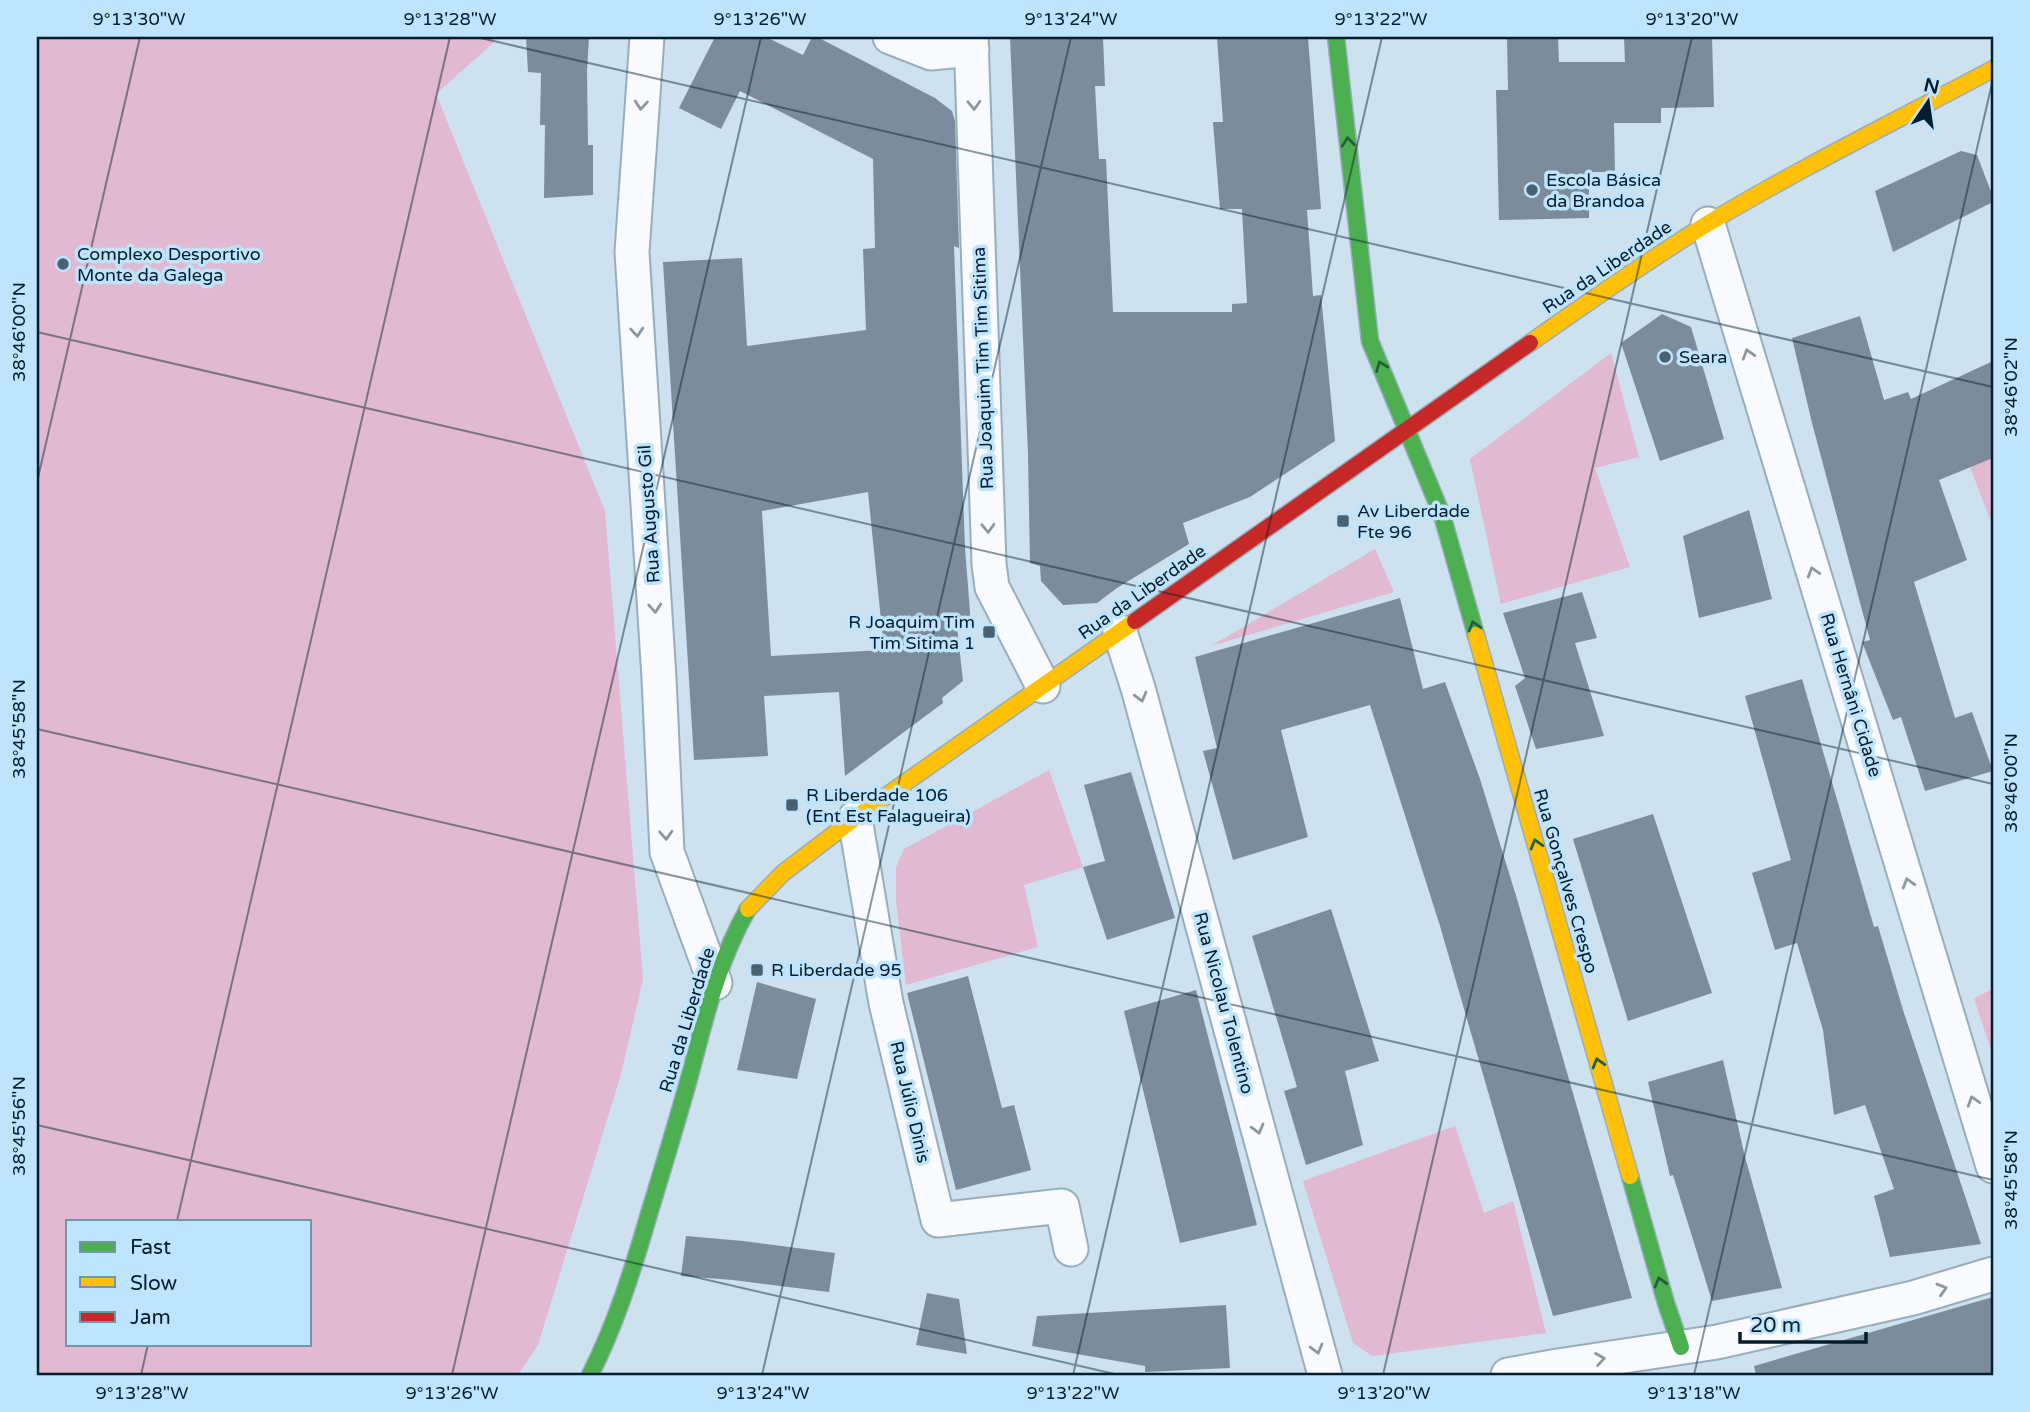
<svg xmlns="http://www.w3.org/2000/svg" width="2030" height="1412" viewBox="0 0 2030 1412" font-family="'Varela Round',sans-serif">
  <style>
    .green { fill: #e1b9d0; fill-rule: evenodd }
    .building { fill: #7d8c9b; fill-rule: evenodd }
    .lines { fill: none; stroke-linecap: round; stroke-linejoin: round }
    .street-casing { stroke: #98adbb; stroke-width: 37 }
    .fast-casing { stroke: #98adbb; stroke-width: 19 }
    .slow-casing { stroke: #98adbb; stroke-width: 19 }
    .jam-casing { stroke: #98adbb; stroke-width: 19 }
    .street { stroke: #f8fafd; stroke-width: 33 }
    .fast { stroke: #4caf50; stroke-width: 16 }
    .slow { stroke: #ffc107; stroke-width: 16 }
    .jam { stroke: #c62828; stroke-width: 16 }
    .oneway { stroke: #8a979f }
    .oneway2 { stroke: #245f3c }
    .ticks { fill: none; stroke: #031d2c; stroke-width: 2; stroke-opacity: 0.45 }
    .poi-dot { fill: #4a6270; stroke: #bfe4fd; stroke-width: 2.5 }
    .labels { text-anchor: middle; stroke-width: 7; stroke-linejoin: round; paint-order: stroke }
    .poi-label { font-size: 18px; fill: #031d2c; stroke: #bfe4fd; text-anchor: start }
    .street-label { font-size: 18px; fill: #031d2c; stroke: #bfe4fd }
    .neatline { fill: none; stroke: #031d2c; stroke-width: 2.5 }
    .ticks-label { font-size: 18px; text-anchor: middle; fill: #031d2c }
  </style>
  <rect width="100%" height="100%" fill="#cde1ef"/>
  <!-- green -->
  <g class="green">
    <path d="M37,37H494L493,43L436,94L605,511L643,979L621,1074L538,1345L518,1375H37ZM68,1221H310V1344H68Z"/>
    <polygon points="1611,353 1639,457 1595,468 1630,567 1501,604 1470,459"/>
    <polygon points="1993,458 1993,527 1970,467"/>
    <polygon points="1375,549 1394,592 1211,646"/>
    <polygon points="1049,770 1083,867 1024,885 1038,947 906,985 896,901 896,867 904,849"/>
    <polygon points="1993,989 1993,1056 1974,998"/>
    <polygon points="1455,1126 1484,1213 1513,1201 1546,1333 1372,1356 1353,1343 1303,1181"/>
  </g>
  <!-- building -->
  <g class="building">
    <polygon points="526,37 589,37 587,71 588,145 593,145 593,195 544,198 545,125 540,125 541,73 528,72"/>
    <path d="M715,37H766L803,55L812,37H817L935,98L952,111L955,121L959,248L954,246L965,548L971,625L957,627L963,681L942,698L943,703L845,776L839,692L764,696L768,756L694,760L663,262L742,258L747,346L866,330L863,249L875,248L873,159L740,91L721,129L679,108ZM868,492L884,650L771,656L762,511Z"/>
    <polygon points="1010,37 1103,37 1105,86 1095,86 1099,159 1106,159 1113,312 1232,312 1232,304 1247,303 1242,209 1220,209 1213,122 1223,122 1217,37 1308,37 1321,209 1307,210 1313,296 1321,295 1335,441 1250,497 1183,523 1189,544 1117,588 1097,603 1063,605 1041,581 1040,566 1030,563 1028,454"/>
    <polygon points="1507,37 1558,37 1559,62 1625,62 1624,37 1712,37 1714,107 1661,108 1661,123 1614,123 1615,172 1589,172 1589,218 1499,220 1496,90 1508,90"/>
    <polygon points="1961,151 1977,155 1993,197 1993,202 1893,252 1875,191"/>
    <polygon points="1662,314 1691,327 1724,439 1660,461 1621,343"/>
    <polygon points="1860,316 1884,400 1908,392 1911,399 1993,361 1993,458 1939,480 1967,560 1914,582 1955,718 1972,712 1993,771 1925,791 1901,717 1893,720 1862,642 1870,640 1812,423 1792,338"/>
    <polygon points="1749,510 1772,599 1699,618 1683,536"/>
    <polygon points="1582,592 1597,638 1575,643 1604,736 1536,749 1515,686 1525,678 1503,613"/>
    <polygon points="1400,598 1423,689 1445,682 1480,779 1517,899 1632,1298 1553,1316 1440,926 1370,705 1281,730 1308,837 1233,860 1203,751 1217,748 1195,657"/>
    <polygon points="1802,679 1874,927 1878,926 1903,1010 1981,1244 1890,1257 1874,1196 1894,1189 1865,1105 1834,1115 1823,1030 1797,943 1775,950 1752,873 1791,860 1745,696"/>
    <polygon points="1131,772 1175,918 1107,940 1083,867 1105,861 1084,785"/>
    <polygon points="1653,814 1712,993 1628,1021 1573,839"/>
    <polygon points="1331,909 1379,1061 1345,1071 1363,1145 1306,1165 1284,1091 1297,1087 1252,936"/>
    <polygon points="968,976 1002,1108 1014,1105 1031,1170 956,1190 907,993"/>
    <polygon points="757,982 816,999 797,1079 737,1070"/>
    <polygon points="1196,990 1257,1225 1180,1243 1124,1011"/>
    <polygon points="1723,1060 1745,1157 1782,1288 1712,1301 1673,1175 1670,1176 1648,1082"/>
    <polygon points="686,1236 743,1241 835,1253 829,1292 733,1280 681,1276"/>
    <polygon points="927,1293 959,1299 967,1354 916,1345"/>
    <polygon points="1993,1297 1993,1375 1756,1375 1754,1366"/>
    <polygon points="1226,1305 1230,1368 1145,1372 1145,1366 1032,1346 1037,1316"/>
  </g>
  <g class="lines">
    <defs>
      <g id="street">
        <polyline points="647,37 632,252 659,678 667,852 715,983"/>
        <polyline points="890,37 931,53 972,49"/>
        <polyline points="971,37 989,564 992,587 1043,686"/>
        <polyline points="1708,224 1993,1166"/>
        <polyline points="1120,632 1138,688 1325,1375"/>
        <polyline points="855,818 886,1003 938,1220 1062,1206 1071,1249"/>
        <polyline points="1508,1375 1558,1366 1717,1342 1913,1298 1993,1274"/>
      </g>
      <g id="fast">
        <polyline points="1336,37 1370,341 1442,515 1476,635"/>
        <polyline points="1630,1176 1666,1303 1681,1347"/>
        <path d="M590,1375C616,1324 633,1269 649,1214C663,1168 677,1122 690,1075C705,1018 718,961 748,909"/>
      </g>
      <g id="slow">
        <path d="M1530,343C1588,302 1647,261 1707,224C1800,168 1898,120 1993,69"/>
        <polyline points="1476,635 1630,1176"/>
        <polyline points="748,909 783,873 855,818 1135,621"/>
      </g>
      <polyline id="jam" points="1135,621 1530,343"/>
    </defs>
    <!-- street casing -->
    <use href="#street" class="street-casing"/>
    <!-- fast casing -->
    <use href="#fast" class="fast-casing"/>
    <!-- slow casing -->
    <use href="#slow" class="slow-casing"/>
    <!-- jam casing -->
    <use href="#jam" class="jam-casing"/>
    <!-- street -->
    <use href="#street" class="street"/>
    <!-- fast -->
    <use href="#fast" class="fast"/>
    <!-- slow -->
    <use href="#slow" class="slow"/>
    <!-- jam -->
    <use href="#jam" class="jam"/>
  </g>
  <!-- one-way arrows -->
  <defs><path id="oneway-chevron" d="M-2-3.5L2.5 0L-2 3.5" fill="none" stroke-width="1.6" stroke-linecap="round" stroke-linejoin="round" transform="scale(1.75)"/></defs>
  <g class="oneway">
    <use href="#oneway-chevron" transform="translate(641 105) rotate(95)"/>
    <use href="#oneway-chevron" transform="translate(974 105) rotate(88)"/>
    <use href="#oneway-chevron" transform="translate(637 332) rotate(86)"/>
    <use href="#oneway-chevron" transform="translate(1748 354) rotate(-107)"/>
    <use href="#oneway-chevron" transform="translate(988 528) rotate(88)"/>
    <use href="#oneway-chevron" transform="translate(1813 572) rotate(-107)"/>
    <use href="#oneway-chevron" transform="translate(655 608) rotate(86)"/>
    <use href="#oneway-chevron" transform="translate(1141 697) rotate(75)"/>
    <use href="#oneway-chevron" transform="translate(666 835) rotate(87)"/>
    <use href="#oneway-chevron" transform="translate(1908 883) rotate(-107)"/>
    <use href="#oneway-chevron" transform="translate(1973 1101) rotate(-107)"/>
    <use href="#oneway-chevron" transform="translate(1258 1129) rotate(75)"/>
    <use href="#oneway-chevron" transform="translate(1942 1289) rotate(-17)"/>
    <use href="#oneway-chevron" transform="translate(1317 1349) rotate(75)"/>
    <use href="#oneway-chevron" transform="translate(1600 1359) rotate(-9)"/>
  </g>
  <g class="oneway2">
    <use href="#oneway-chevron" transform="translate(1348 142) rotate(-96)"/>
    <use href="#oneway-chevron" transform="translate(1381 366) rotate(-112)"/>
    <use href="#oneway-chevron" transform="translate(1474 626) rotate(-106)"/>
    <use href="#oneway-chevron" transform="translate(1536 844) rotate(-106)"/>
    <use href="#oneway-chevron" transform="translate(1598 1063) rotate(-106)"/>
    <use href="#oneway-chevron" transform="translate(1660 1282) rotate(-106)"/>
  </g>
  <!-- ticks -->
  <path class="ticks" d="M476,37L1993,387M37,332L1993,784M37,482L140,37M37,729L1993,1180M37,1125L1119,1375M177,1221L450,37M141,1375L148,1344M452,1375L761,37M762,1375L1071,37M1073,1375L1382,37M1383,1375L1692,37M1694,1375L1993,79"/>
  <!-- markers -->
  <g class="poi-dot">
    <circle cx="1532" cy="190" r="7"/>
    <circle cx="63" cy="264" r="7"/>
    <circle cx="1665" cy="357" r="7"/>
    <rect x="1336" y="514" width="14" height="14" rx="3.5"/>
    <rect x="982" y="625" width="14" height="14" rx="3.5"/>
    <rect x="785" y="798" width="14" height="14" rx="3.5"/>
    <rect x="750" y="963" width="14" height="14" rx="3.5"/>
  </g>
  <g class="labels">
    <!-- poi labels -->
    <g class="poi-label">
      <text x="1546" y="186">Escola Básica<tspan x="1546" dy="21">da Brandoa</tspan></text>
      <text x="77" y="260">Complexo Desportivo<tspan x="77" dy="21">Monte da Galega</tspan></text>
      <text x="1679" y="363">Seara</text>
      <text x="1357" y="517">Av Liberdade<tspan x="1357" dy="21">Fte 96</tspan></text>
      <text x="975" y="628" text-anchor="end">R Joaquim Tim<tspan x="975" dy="21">Tim Sitima 1</tspan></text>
      <text x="806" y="801">R Liberdade 106<tspan x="806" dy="21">(Ent Est Falagueira)</tspan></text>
      <text x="771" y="976">R Liberdade 95</text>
    </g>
    <!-- street labels -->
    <g class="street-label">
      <text transform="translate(1607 267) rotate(-34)" y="6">Rua da Liberdade</text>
      <text transform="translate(983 368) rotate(-92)" y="6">Rua Joaquim Tim Tim Sitima</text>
      <text transform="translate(649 514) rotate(-94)" y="6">Rua Augusto Gil</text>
      <text transform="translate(1142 592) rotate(-35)" y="6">Rua da Liberdade</text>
      <text transform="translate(1851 695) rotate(73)" y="6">Rua Hernâni Cidade</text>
      <text transform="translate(1566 881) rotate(74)" y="6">Rua Gonçalves Crespo</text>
      <text transform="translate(1224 1003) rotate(75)" y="6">Rua Nicolau Tolentino</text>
      <text transform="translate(687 1020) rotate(-73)" y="6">Rua da Liberdade</text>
      <text transform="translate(910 1102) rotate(77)" y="6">Rua Júlio Dinis</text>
    </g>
  </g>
  <!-- border -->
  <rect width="2030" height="1412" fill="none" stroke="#bfe4fd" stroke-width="77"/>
  <!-- legend -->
  <rect x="66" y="1220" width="245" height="126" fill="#bfe4fd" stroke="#7494a9" stroke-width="2"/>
  <rect x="80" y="1242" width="35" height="10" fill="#4caf50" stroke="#7494a9" stroke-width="2"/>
  <text x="130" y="1254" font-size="21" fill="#031d2c">Fast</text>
  <rect x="80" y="1277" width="35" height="10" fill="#ffc107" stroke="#7494a9" stroke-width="2"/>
  <text x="130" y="1290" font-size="21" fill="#031d2c">Slow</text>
  <rect x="80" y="1312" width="35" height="10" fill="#c62828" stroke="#7494a9" stroke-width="2"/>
  <text x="130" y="1324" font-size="21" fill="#031d2c">Jam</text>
  <!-- north arrow -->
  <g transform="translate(1928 102) rotate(13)" stroke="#bfe4fd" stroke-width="5" paint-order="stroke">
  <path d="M0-5L12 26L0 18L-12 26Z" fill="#031d2c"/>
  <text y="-10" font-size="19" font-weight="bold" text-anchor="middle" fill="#031d2c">N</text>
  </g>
  <!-- scale -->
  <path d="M1740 1332v10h126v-10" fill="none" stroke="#031d2c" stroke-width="3.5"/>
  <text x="1750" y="1332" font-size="21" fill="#031d2c" stroke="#bfe4fd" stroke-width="5" paint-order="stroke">20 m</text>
  <rect x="38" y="38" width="1954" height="1336" class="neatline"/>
  <g class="ticks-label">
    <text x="139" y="25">9°13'30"W</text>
    <text x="450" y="25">9°13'28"W</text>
    <text x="760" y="25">9°13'26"W</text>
    <text x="1071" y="25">9°13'24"W</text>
    <text x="1381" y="25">9°13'22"W</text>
    <text x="1692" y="25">9°13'20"W</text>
    <text transform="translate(19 332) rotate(-90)" y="6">38°46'00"N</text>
    <text transform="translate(2011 387) rotate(-90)" y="6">38°46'02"N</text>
    <text transform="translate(19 729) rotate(-90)" y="6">38°45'58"N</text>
    <text transform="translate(2011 783) rotate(-90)" y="6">38°46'00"N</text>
    <text transform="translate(19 1126) rotate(-90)" y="6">38°45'56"N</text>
    <text transform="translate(2011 1180) rotate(-90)" y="6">38°45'58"N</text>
    <text x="142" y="1399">9°13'28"W</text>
    <text x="452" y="1399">9°13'26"W</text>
    <text x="763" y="1399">9°13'24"W</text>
    <text x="1073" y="1399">9°13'22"W</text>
    <text x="1384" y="1399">9°13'20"W</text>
    <text x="1694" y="1399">9°13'18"W</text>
  </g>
</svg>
